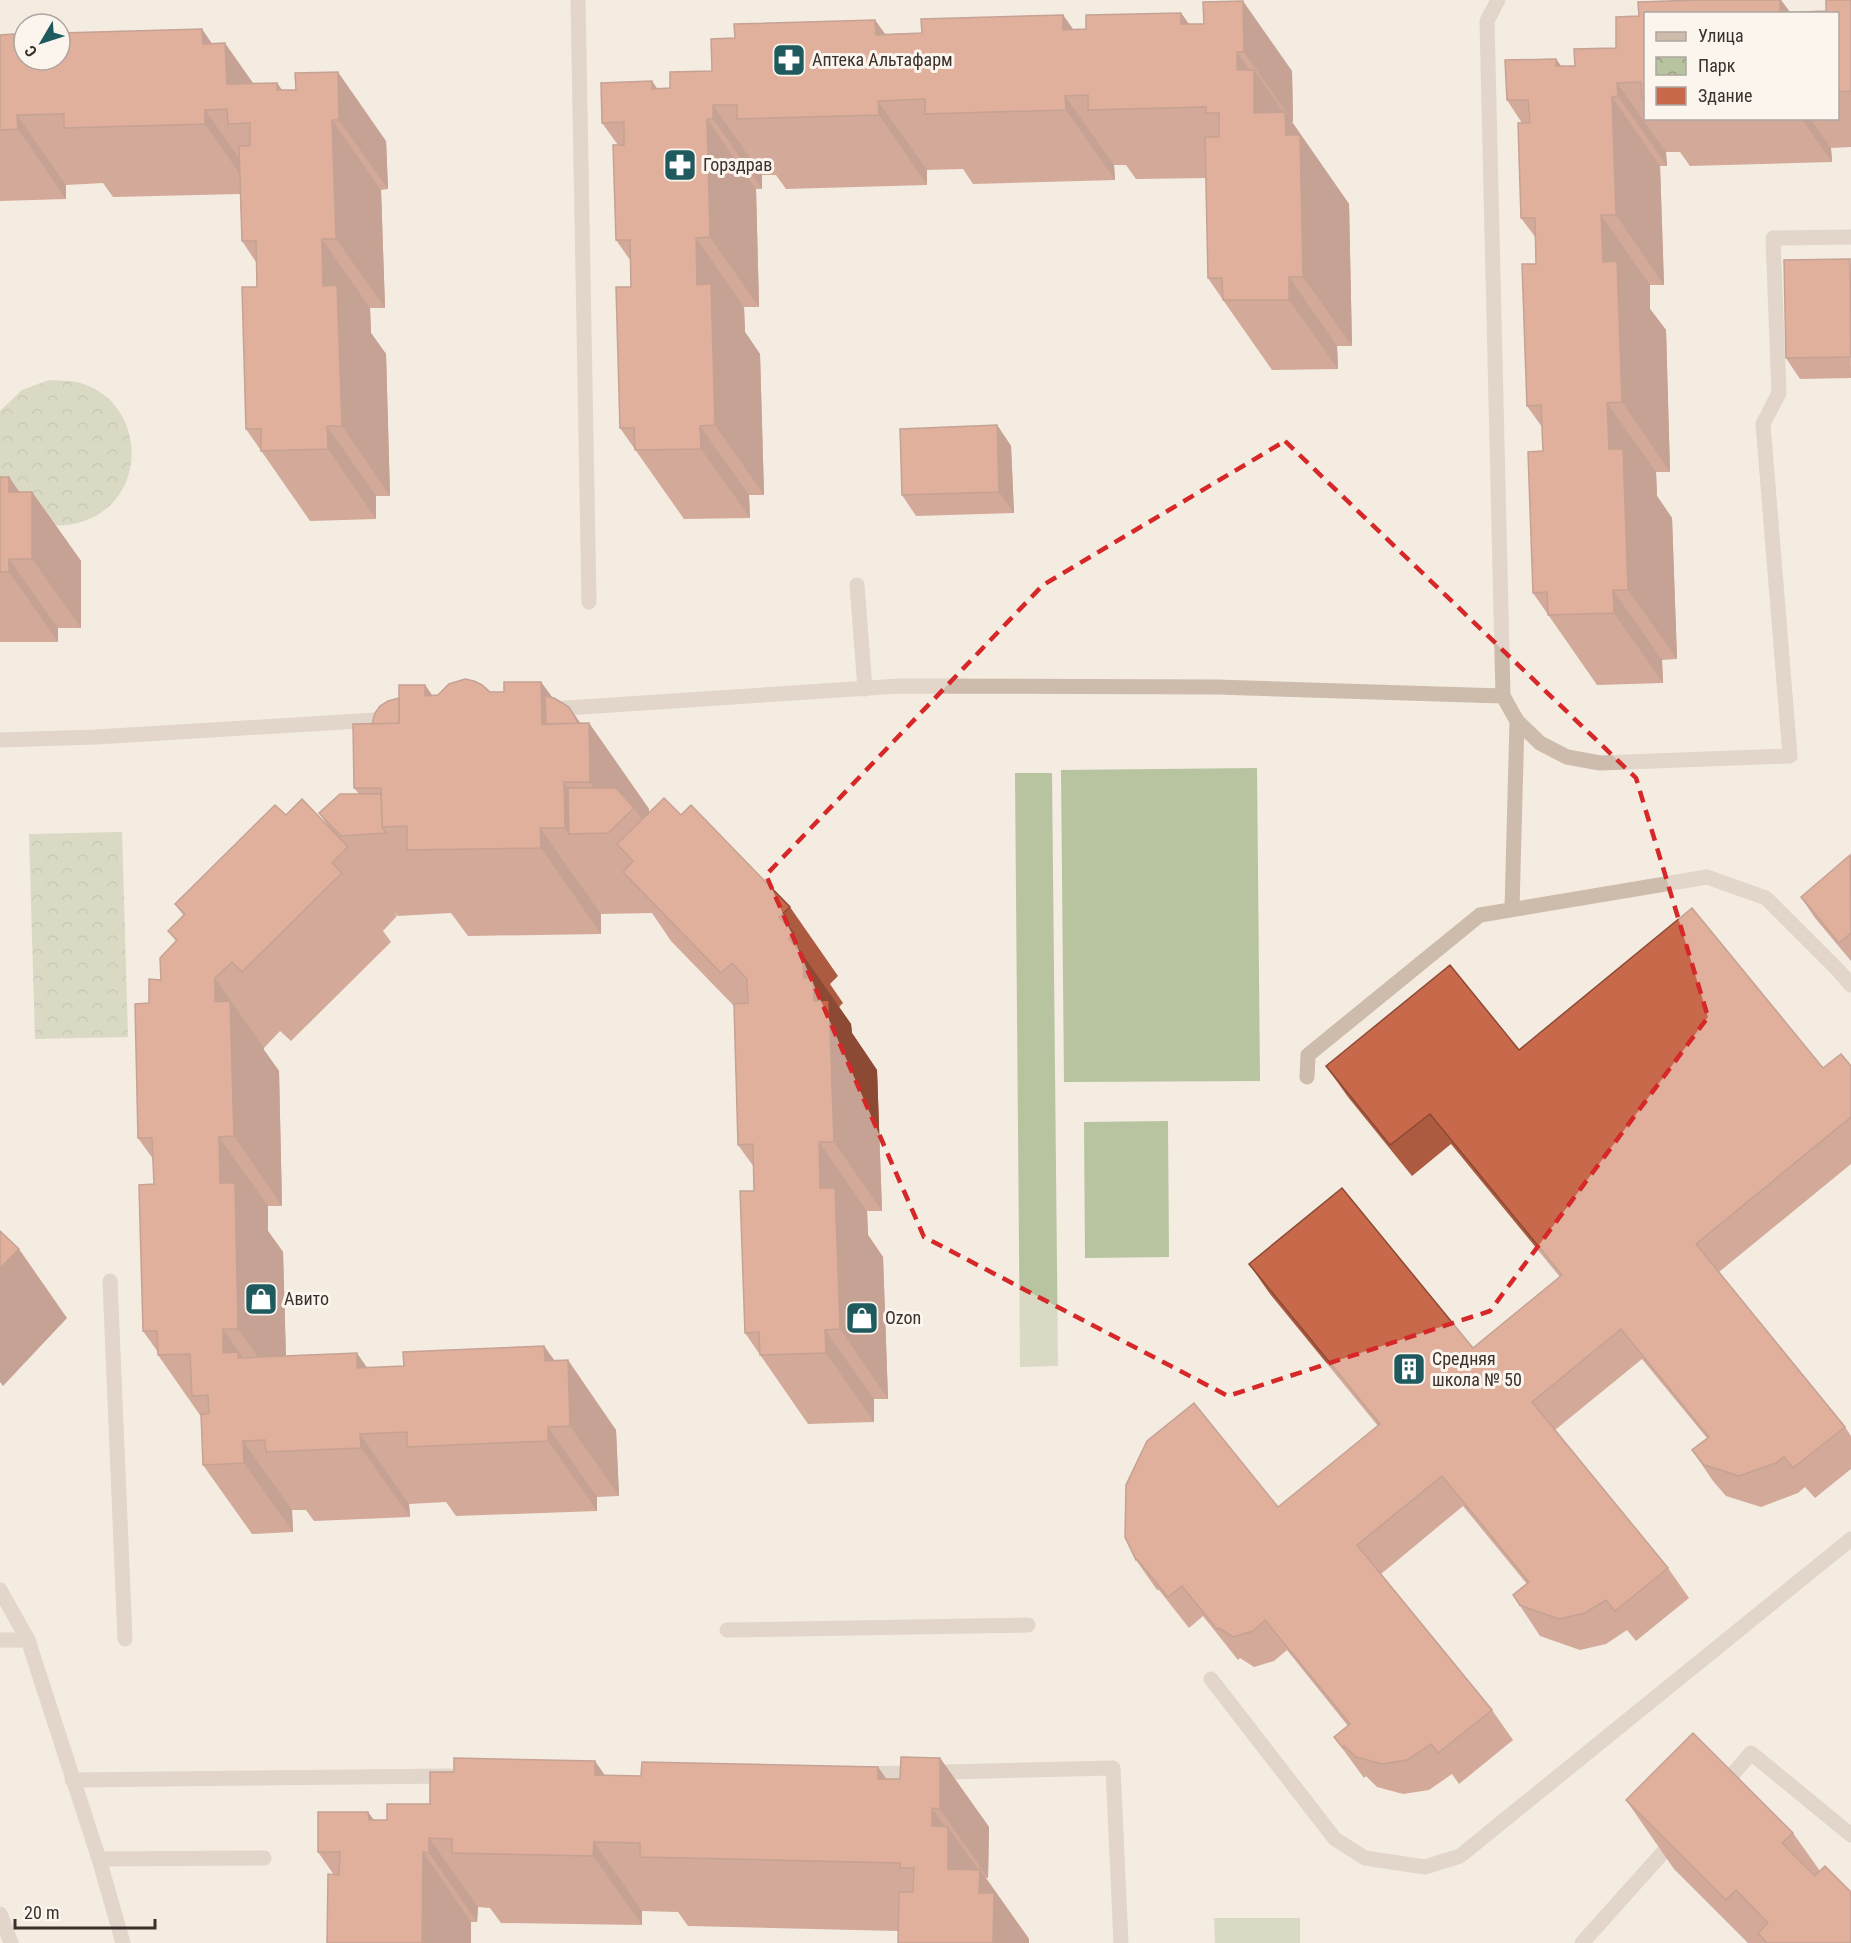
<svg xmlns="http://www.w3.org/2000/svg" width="1851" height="1943" viewBox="0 0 1851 1943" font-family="'Roboto Condensed',sans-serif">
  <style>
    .park { fill: url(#park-crowns) }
    .pitch { fill: #b8c4a0 }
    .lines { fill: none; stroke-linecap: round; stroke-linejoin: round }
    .lane { stroke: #cdbbac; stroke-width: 15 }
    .street { stroke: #cdbbac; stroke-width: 15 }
    .wall { fill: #ac5a40; fill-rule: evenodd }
    .shaded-wall { fill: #8c4a34 }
    .building { fill: #c8694b; stroke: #8c4a34; stroke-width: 1.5 }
    .marked { fill: none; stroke: #d62828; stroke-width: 4.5; stroke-dasharray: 12 8; stroke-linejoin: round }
    .labels { text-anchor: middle; stroke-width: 6; stroke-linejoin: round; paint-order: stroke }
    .poi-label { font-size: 18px; fill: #3b302b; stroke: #fbf5ee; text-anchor: start }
  </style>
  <defs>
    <pattern id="park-crowns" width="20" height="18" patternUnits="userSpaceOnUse" patternTransform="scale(1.5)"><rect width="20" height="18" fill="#b8c4a0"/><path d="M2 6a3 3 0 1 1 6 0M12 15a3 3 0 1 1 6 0" fill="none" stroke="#97a083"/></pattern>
  </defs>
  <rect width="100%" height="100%" fill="#f4ebe1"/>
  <!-- park -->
  <g class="park">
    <path d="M49,380C57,381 68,380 76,382C144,397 152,494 87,520C74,525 60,527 46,524C36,522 10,501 0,495V411L22,390Z"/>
    <polygon points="122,832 128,1037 35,1039 29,834"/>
  </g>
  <!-- pitch -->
  <g class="pitch">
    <polygon points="1257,768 1260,1081 1064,1082 1061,770"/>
    <polygon points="1015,773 1052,773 1058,1366 1020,1367"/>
    <polygon points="1168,1121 1169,1257 1085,1258 1084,1122"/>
    <polygon points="1214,1918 1300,1918 1300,1943 1215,1943"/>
  </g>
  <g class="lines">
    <!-- lane -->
    <g class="lane">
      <polyline points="578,0 589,602"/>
      <polyline points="1498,0 1487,21 1503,696"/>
      <polyline points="857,585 865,689"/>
      <polyline points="551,709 900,686 1217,687 1503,696 1517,721 1540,743 1567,757 1600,763 1790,756 1763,424 1779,393 1773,238 1851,237"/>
      <polyline points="0,740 96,737 392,719"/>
      <polyline points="1512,909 1517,721"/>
      <polyline points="1307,1077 1308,1055 1480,915 1707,877 1766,898 1838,970 1851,985"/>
      <polyline points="110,1281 125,1639"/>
      <polyline points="0,1590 28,1640 99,1859 123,1943"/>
      <polyline points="727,1630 1028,1625"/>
      <polyline points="0,1640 28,1640"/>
      <polyline points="1211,1679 1335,1839 1365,1858 1425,1867 1460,1856 1851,1539"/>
      <polyline points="1720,1789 1751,1753 1851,1835"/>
      <polyline points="99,1859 264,1858"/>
      <polyline points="1582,1943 1676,1838"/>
    </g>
    <!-- street -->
    <g class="street">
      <polyline points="864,1774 1113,1768 1121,1943"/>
      <polyline points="72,1780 450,1776"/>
      <polyline points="0,1914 11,1943"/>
    </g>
  </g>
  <!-- wall -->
  <g class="wall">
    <path d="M1699,0H1781L1790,12L1826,11V0H1851V147L1831,148L1832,162L1690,166L1680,152H1666L1667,166H1660L1664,285H1650V309L1666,330L1670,472H1656L1657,496L1672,518L1677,659L1662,660L1663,683L1597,685L1533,593L1528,452L1543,451L1542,427L1527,406L1522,264H1536V238L1521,218L1518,123H1522L1507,100L1505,60L1556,59L1561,66H1575L1574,49L1616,48V17L1639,16L1638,2ZM1646,14H1838V118H1646Z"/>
    <polygon points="1181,13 1189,24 1292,71 1293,122 1292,122 1349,204 1352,346 1337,346 1338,369 1272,370 1223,300 1208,278 1206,178 1136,179 1126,165 1114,165 1115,180 973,184 963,169 927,170 927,185 786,189 776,175 762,175 762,189 756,189 759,307 744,307 745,332 760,354 764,495 749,495 750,518 684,519 620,428 631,287 630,260 616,240 618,145 602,123 657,89 670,88 712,71 735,38 875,20 885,34 922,33 1063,15 1073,29 1086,29"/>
    <polygon points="14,34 24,48 24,60 212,44 253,83 277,83 282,90 386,141 388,189 381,190 385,308 370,308 371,333 386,354 390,496 376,496 376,519 310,521 246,429 257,287 256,262 242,241 240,194 113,197 103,183 66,185 66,199 0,201 0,35"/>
    <polygon points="1850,259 1851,378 1800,379 1786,358"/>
    <polygon points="997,425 1011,446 1014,513 916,516 902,495"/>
    <polygon points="0,477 9,477 19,492 32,492 81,561 81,628 58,628 58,642 0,642"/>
    <polygon points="541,682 552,697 569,707 580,723 589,723 649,809 649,813 681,815 790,907 838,976 830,984 843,1003 839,1007 851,1024 852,1033 877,1070 882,1211 867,1211 868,1235 883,1257 888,1399 874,1399 874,1422 808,1424 745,1333 754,1191 754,1167 738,1145 734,1006 671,941 652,913 601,914 601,934 468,936 451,913 398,916 394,912 397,916 383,931 391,942 291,1041 280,1031 264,1048 264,1050 279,1071 282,1206 268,1206 268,1231 283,1252 286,1356 367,1368 404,1366 544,1346 555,1361 616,1430 619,1496 597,1497 597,1511 456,1516 446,1502 409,1504 410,1517 314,1521 306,1510 292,1510 293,1532 252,1534 203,1465 202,1418 158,1355 158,1352 143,1331 154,1184 153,1159 138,1138 149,1003 161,980 176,941 168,931 184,916 175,904 286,815 329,827 319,813 359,794 354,788 372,724 399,698 425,685 432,695 504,692"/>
    <polygon points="1851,856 1851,961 1815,918 1801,897"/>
    <polygon points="1519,1050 1823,1068 1851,1066 1851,1164 1719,1272 1845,1427 1851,1436 1851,1469 1815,1498 1805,1487 1798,1493 1761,1507 1726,1496 1713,1481 1692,1450 1707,1438 1642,1359 1555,1430 1668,1568 1689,1598 1636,1641 1627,1630 1606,1644 1580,1650 1540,1636 1513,1595 1527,1584 1463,1506 1381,1574 1492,1710 1513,1740 1459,1784 1452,1774 1429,1790 1403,1794 1377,1787 1366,1776 1364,1778 1334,1737 1348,1726 1287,1650 1274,1661 1254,1667 1240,1658 1238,1660 1203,1616 1189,1628 1159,1590 1157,1590 1136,1560 1278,1507 1378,1426 1270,1294 1249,1264 1473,1348 1560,1277 1451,1144 1412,1176 1348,1097 1326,1066"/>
    <polygon points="940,1758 989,1827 988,1878 986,1878 1029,1939 1029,1942 898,1931 688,1926 678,1912 642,1911 642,1925 501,1923 490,1908 478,1907 477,1922 471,1922 471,1943 327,1943 334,1875 318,1852 368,1812 374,1820 387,1820 430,1804 605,1776 900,1779"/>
    <polygon points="1626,1800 1793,1833 1820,1871 1851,1943 1748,1943 1674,1869"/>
  </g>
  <!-- shaded-wall -->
  <g class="shaded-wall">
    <polygon points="1780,0 1781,0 1791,14 1780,14"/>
    <polygon points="1243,1 1292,71 1293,122 1244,52"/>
    <polygon points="1181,13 1229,82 1181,24"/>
    <polygon points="1063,15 1111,84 1063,30"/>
    <polygon points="875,20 924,89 876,35"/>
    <polygon points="202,29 226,64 225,43 274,113 227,84 203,44"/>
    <polygon points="14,34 24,48 24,60 15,49"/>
    <polygon points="1237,52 1254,77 1254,70 1285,114 1285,112 1349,204 1352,346 1303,277 1237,70"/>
    <polygon points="1556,59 1605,128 1556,66"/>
    <polygon points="338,72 386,141 388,189 339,120"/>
    <polygon points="652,81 700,151 652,89"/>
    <polygon points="277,83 326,152 277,90"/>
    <polygon points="1617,83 1666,152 1667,166 1618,96"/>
    <polygon points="1065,96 1114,165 1115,180 1066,110"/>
    <polygon points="1612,97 1660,166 1664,285 1616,215"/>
    <polygon points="878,101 927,170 927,185 879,115"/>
    <polygon points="713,105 762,175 762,189 713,119"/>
    <polygon points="205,110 254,179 254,194 205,124"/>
    <polygon points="17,115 66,185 66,199 18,129"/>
    <polygon points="1801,118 1810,118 1831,148 1832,162"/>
    <polygon points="707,119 756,189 759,307 710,237"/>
    <polygon points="332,120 381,190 385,308 336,239"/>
    <polygon points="1601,215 1650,285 1650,309 1666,330 1670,472 1622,402 1603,262"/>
    <polygon points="696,238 744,307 745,332 760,354 764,495 715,425 697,285"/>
    <polygon points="322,239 370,308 371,333 386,354 390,496 342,426 323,286"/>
    <polygon points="1289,277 1337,346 1338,369 1289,300"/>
    <polygon points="1607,403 1656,472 1657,496 1672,518 1677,659 1628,590 1609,449"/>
    <polygon points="997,425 1011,446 1014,513 999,492"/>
    <polygon points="327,426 376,496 376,519 328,449"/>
    <polygon points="700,426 749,495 750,518 701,449"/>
    <polygon points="9,477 32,510 32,492 81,561 81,628 32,559 9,492"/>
    <polygon points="9,559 58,628 58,642 9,572"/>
    <polygon points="1613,590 1662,660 1663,683 1614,613"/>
    <polygon points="541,682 575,729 542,724"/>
    <polygon points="425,685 485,771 425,696"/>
    <polygon points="569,707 589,735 589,723 649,809 649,830 634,808 634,809 634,808 618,823 590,782"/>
    <polygon points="564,782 599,833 569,834 565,828"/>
    <polygon points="540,828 601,914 601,934 541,848"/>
    <polygon points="803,955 851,1024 852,1033 877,1070 882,1211 834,1142 814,1001 804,978"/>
    <polygon points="215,978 264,1048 264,1050 279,1071 282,1206 234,1136 215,1002"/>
    <polygon points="219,1137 268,1206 268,1231 283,1252 287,1398 238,1329 220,1183"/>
    <polygon points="819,1142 867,1211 868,1235 883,1257 888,1399 840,1329 820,1188"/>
    <polygon points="19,1249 67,1318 3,1386 0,1382 0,1268"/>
    <polygon points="223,1329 272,1399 223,1353"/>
    <polygon points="825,1330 874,1399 874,1422 826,1353"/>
    <polygon points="544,1346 568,1381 568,1360 616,1430 619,1496 570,1426 545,1361"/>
    <polygon points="357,1353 405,1423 357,1368"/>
    <polygon points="548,1427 597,1497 597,1511 548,1441"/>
    <polygon points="360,1434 409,1504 410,1517 361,1448"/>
    <polygon points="243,1441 292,1510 293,1532 244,1463"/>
    <polygon points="940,1758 989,1827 988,1878 940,1809"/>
    <polygon points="595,1761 643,1830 595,1775"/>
    <polygon points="878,1767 927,1836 878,1779"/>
    <polygon points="932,1808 948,1831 948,1827 980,1872 980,1870 1029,1939 1029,1943 993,1943 948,1869 932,1826"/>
    <polygon points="368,1812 417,1882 369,1820"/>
    <polygon points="429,1838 478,1907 477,1922 429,1853"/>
    <polygon points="594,1842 642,1911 642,1925 593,1856"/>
    <polygon points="423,1852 471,1922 471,1943 422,1943"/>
  </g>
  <!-- building -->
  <g class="building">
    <polygon points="1699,0 1780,0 1780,13 1826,11 1826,0 1851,0 1851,91 1838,92 1838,14 1646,14 1646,97 1642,97 1641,82 1617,83 1618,96 1612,97 1616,215 1601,215 1603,262 1617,261 1622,402 1607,403 1609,449 1623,449 1628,590 1613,590 1614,613 1548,615 1547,592 1533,593 1528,452 1543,451 1541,405 1527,406 1522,264 1536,264 1535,218 1521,218 1518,123 1530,123 1528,100 1507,100 1505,60 1556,59 1556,66 1575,66 1574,49 1616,48 1616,17 1639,16 1638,2"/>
    <polygon points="1243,1 1244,52 1237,52 1237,70 1254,70 1254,113 1285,112 1286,135 1300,135 1303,277 1289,277 1289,300 1223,300 1222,278 1208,278 1205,137 1219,137 1219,113 1206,113 1206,107 1088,110 1088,95 1065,96 1066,110 925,114 925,99 878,101 879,115 737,119 737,105 713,105 713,119 707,119 710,237 696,238 697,285 711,284 715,425 700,426 701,449 635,450 634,428 620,428 616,287 631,287 630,240 616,240 613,145 624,145 624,122 602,123 601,83 652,81 652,89 670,88 670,72 712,71 711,39 735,38 734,24 875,20 876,35 922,33 921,19 1063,15 1063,30 1086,29 1086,15 1181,13 1181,24 1204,24 1203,2"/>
    <polygon points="202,29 203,44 225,43 227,84 277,83 277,90 296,90 295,73 338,72 339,120 332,120 336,239 322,239 323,286 337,285 342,426 327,426 328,449 261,451 261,429 246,429 242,287 257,287 256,241 242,241 239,146 250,146 250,123 228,124 227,109 205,110 205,124 64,128 64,114 17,115 18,129 0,130 0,35 14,34 15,49 24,49 24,60 60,60 60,48 61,48 61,33"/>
    <polygon points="1850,259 1851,357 1786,358 1784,260"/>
    <polygon points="997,425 999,492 902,495 900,429"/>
    <polygon points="0,477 9,477 9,492 32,492 32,559 9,559 9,572 0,572"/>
    <polygon points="465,679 474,681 482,685 490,692 504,692 504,682 541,682 542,724 589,723 590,782 564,782 565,828 540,828 541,848 407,850 407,826 382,827 381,788 354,788 353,724 399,723 399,685 425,685 425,696 438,695 449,684"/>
    <polygon points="545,696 554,698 569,707 578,723 546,724"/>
    <polygon points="399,698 399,723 372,724 375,713 380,706 388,701"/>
    <polygon points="568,788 616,788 634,808 608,833 569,834"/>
    <polygon points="340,794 381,794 382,827 386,833 341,836 319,813"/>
    <polygon points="664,798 681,815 691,805 790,907 779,917 794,933 789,939 803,955 804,978 813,977 814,1001 829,1000 834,1142 819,1142 820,1188 835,1188 840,1329 825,1330 826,1353 760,1355 759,1332 745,1333 740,1191 754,1191 753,1144 738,1145 734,1004 748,1003 747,979 732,963 721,973 623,872 633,861 617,844"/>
    <polygon points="302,799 348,847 332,863 342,873 242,972 232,962 215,978 215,1002 230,1001 234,1136 219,1137 220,1183 235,1183 238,1329 223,1329 223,1353 238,1352 238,1358 357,1353 357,1368 404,1366 403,1352 544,1346 545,1361 568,1360 570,1426 548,1427 548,1441 407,1447 407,1432 360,1434 361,1448 266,1452 265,1440 243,1441 244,1463 203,1465 201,1414 209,1414 208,1395 192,1396 190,1354 158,1355 157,1331 143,1331 139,1185 154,1184 152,1138 138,1138 135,1004 149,1003 149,979 161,980 160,958 177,940 168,931 185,914 175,904 275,805 286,815"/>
    <polygon points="1850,855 1851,933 1839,943 1801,897"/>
    <polygon points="1692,908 1823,1068 1841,1054 1851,1066 1851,1117 1696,1244 1845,1427 1793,1468 1784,1457 1776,1463 1739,1476 1704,1465 1692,1450 1709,1437 1621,1329 1532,1402 1668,1568 1615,1611 1606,1600 1585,1613 1559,1619 1519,1605 1520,1605 1513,1595 1529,1582 1442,1476 1357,1545 1492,1710 1438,1753 1431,1744 1407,1760 1382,1764 1356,1757 1344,1746 1343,1748 1334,1737 1350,1724 1265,1620 1253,1631 1233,1637 1219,1628 1217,1629 1182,1586 1168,1597 1137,1559 1136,1560 1125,1537 1126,1485 1147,1441 1194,1403 1278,1507 1380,1424 1249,1264 1342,1188 1473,1348 1562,1275 1430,1114 1390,1145 1326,1066 1450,965 1519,1050"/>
    <polygon points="0,1231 19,1249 0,1268"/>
    <polygon points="1693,1733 1793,1833 1782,1843 1815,1876 1825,1866 1851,1892 1851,1943 1767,1943 1758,1933 1768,1923 1736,1890 1726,1900 1626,1800"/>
    <polygon points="901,1757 940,1758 940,1809 932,1808 932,1826 948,1827 948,1869 980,1870 979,1893 994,1893 993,1943 898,1943 899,1892 913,1892 914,1868 900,1868 900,1863 640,1857 640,1843 594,1842 593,1856 452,1853 452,1839 429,1838 429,1853 423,1852 422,1943 327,1943 328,1874 339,1875 340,1852 318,1852 318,1812 368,1812 369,1820 387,1820 387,1804 430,1804 430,1772 454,1772 454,1758 595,1761 595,1775 641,1776 642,1762 878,1767 878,1779 900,1779"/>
  </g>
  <!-- marked area -->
  <path d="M0 0H1851V1943H0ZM1285,441L1636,778L1708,1017L1490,1311L1228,1396L924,1237L766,875L1043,585Z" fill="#f4ebe1" fill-opacity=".55" fill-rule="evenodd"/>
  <path class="marked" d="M1285,441L1636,778L1708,1017L1490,1311L1228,1396L924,1237L766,875L1043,585Z"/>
  <!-- icons -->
  <defs>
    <symbol id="pharmacy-square" viewBox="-11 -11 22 22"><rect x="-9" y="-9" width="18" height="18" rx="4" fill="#1f5a5e" stroke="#fbf5ee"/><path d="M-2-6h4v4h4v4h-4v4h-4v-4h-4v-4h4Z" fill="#fff"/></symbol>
    <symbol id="shop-square" viewBox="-11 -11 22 22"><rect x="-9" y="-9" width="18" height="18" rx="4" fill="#1f5a5e" stroke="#fbf5ee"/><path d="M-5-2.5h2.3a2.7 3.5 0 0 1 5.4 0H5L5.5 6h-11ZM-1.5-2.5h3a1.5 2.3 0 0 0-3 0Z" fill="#fff"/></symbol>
    <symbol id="building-square" viewBox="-11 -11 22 22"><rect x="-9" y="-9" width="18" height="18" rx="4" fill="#1f5a5e" stroke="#fbf5ee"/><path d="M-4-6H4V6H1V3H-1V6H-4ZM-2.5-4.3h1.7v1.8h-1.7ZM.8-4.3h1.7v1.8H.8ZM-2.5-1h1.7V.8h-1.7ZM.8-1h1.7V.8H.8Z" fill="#fff"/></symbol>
  </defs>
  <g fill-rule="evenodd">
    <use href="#pharmacy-square" x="770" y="41" width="38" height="38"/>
    <use href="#pharmacy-square" x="661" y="146" width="38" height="38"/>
    <use href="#shop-square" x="242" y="1280" width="38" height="38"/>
    <use href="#shop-square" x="843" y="1299" width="38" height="38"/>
    <use href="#building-square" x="1390" y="1350" width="38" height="38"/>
  </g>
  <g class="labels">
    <!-- poi labels -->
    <g class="poi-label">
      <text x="812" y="66">Аптека Альтафарм</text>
      <text x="703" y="171">Горздрав</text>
      <text x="284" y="1305">Авито</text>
      <text x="885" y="1324">Ozon</text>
      <text x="1432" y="1365">Средняя<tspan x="1432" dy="21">школа № 50</tspan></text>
    </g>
  </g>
  <!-- legend -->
  <rect x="1644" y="12" width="195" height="108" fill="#fbf5ee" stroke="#aea6a0" stroke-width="1.5"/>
  <rect x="1656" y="32" width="30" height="9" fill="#cdbbac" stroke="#aea6a0" stroke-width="1.5"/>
  <text x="1698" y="42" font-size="18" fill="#3b302b">Улица</text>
  <rect x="1656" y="57" width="30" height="18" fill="url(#park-crowns)" stroke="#aea6a0" stroke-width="1.5"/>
  <text x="1698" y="72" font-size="18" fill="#3b302b">Парк</text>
  <rect x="1656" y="87" width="30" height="18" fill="#c8694b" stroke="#aea6a0" stroke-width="1.5"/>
  <text x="1698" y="102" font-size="18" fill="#3b302b">Здание</text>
  <!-- north arrow -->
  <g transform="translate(42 42) rotate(231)"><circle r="28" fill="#fbf5ee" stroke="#aea6a0" stroke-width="1.5"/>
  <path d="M0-4.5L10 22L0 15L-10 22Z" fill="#1f5a5e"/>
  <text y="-9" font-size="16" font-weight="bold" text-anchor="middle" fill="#3b302b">С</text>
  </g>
  <!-- scale -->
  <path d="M15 1919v9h140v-9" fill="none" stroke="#3b302b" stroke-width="3"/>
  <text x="24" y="1919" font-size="18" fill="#3b302b" stroke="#fbf5ee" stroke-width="4.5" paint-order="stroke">20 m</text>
</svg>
